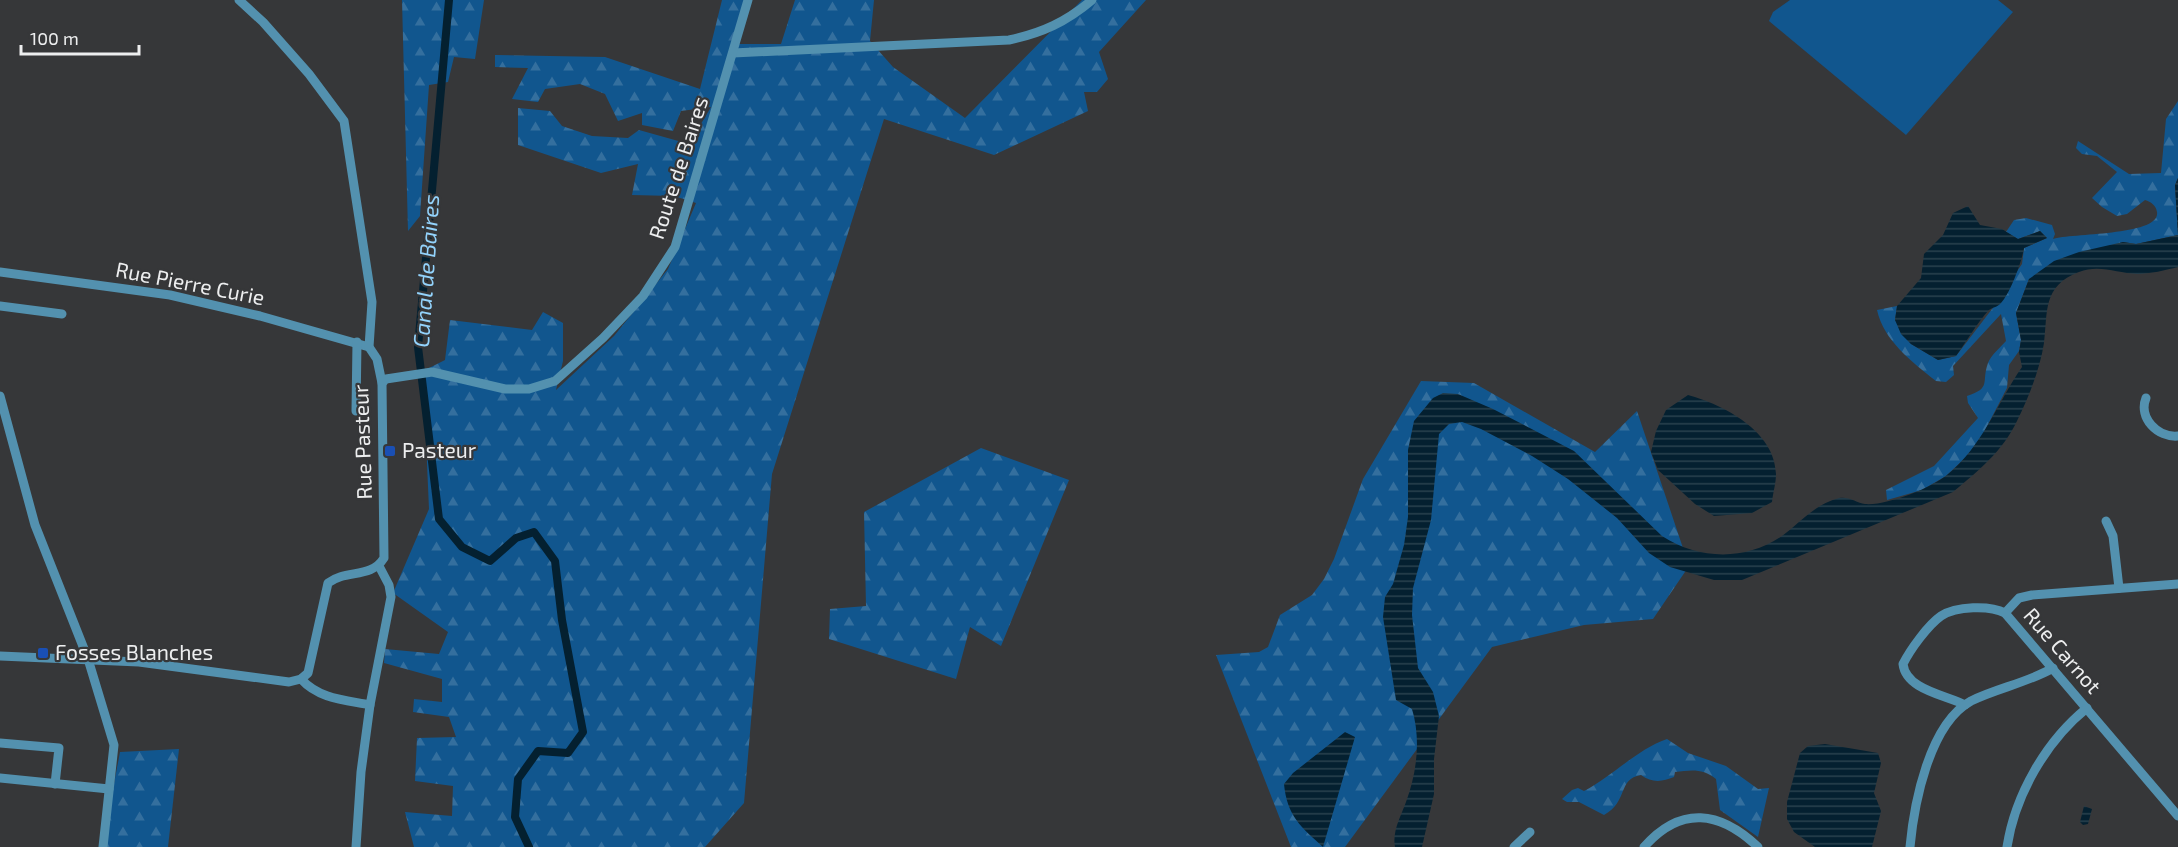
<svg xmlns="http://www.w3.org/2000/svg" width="2178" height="847" viewBox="0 0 2178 847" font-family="'Exo 2',sans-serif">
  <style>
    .forest { fill: url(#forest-firs) }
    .garden { fill: #11568e }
    .water { fill: url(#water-rules) }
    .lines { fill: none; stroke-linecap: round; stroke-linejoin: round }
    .canal { stroke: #042030; stroke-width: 8 }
    .minor { stroke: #5391af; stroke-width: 9 }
    .transit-dot { fill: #1a4fb4; stroke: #363739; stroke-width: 2 }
    .labels { text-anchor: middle; stroke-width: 4.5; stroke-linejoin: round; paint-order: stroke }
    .street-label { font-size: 21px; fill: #edeeef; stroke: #363739 }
    .poi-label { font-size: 21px; fill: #edeeef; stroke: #363739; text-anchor: start }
    .water-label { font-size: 22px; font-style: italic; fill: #93d3fc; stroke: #363739 }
  </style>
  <defs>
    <pattern id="forest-firs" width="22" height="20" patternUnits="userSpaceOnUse" patternTransform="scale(1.5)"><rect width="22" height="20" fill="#11568e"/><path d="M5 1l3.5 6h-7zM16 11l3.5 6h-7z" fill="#346f9e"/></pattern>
    <pattern id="water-rules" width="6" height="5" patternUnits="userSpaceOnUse" patternTransform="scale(1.5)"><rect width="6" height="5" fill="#042030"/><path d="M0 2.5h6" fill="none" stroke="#29414e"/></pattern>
  </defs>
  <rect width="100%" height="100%" fill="#363739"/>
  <!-- forest -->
  <g class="forest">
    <polygon points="402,0 484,0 475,59 454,57 448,82 429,85 420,216 408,231"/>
    <polygon points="722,0 745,0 734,44 781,44 795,0 874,0 870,41 893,67 965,118 1082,0 1146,0 1099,52 1108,79 1097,92 1084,92 1088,111 994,155 884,119 772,474 744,803 705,847 414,847 405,812 452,816 453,786 415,781 417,738 456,737 449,717 413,712 414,699 442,702 442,679 384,663 385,649 439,654 448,632 393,593 429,509 423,371 445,360 450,320 532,330 543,312 563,323 563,361 556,390 614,336 668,269 696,203 674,196 632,195 638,164 601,173 518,145 518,108 550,111 562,126 592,136 628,138 639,130 689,144 711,107 681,111 673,131 642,125 642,113 618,121 605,94 580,84 545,89 538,102 512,99 528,68 495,67 495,55 605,57 700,89"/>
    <path d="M2178,101V178L2175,185L2178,235L2136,244L2123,242L2029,279L2016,313L2021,340L2019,351L2009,365L2007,388L1983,434L1967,456L1946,476L1922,490L1887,500L1886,490L1934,466L1978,418L1968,403L1967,396C1992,388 1981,382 1988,363C1991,355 2001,347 2006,341L2001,314L1953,366L1954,375L1946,382L1936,381C1912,362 1884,341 1877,310L1897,306L1895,320L1911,344L1938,360L1956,356L2012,283L2013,277L2022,264L2024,248L2047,238L2040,231L2018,239L2006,232L2014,220L2026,218L2052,225L2055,234L2053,239C2072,233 2161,236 2157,212C2156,205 2151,202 2145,200L2127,214L2117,216L2102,207L2092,198L2117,172L2097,156L2082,154L2076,148L2078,141L2129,174L2161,173L2166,119Z"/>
    <polygon points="1421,381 1474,383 1595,452 1637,411 1689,566 1653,619 1584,625 1492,647 1345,847 1291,847 1216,655 1259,652 1268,647 1280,615 1312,595 1324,579 1334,559 1363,479"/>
    <polygon points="981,448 1069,480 1001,646 970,627 956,679 829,639 830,609 866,606 864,512"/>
    <path d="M1667,739L1688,753L1726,766L1758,789L1769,788L1758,837L1720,810L1716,779C1703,768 1691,770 1675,772L1674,777C1662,782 1652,783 1641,775C1617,779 1629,801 1604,815L1579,802H1567L1562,799L1572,790L1578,788L1584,791C1613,776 1636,750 1667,739Z"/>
    <polygon points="179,749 168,847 102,847 120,752"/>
  </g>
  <!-- garden -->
  <polygon class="garden" points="1790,0 1998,0 2013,12 1906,135 1769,21 1773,12"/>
  <!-- water -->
  <g class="water">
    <path d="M2178,178V267C2166,270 2150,274 2137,274C2117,273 2099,264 2079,272C2042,286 2048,312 2044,343C2040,369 2028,399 2017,421C2003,451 1977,472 1953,492L1742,580H1714L1670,567L1649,553L1617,518L1568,479L1532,456L1481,429L1462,422L1449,424L1439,434L1431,520L1413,588L1412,615L1418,668L1433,692L1439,716L1434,759V794L1422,847H1395C1392,831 1401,816 1406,802C1417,772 1421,739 1412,709L1396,700L1383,617L1385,597L1393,584L1404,545L1408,517V450L1414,421L1433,398L1443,393L1458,394L1493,409L1574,451L1662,536C1699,560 1746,561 1782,536C1801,522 1815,504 1839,498C1849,496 1857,503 1865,504C1886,506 1931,488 1947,475C1983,446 1997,403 2022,367L2019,352L2021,340L2016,313L2029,279L2054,261L2079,252L2123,242L2136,244L2178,235L2175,185Z"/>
    <path d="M1968,206L1980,225L2002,229L2018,239L2040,231L2047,238L2024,248C2022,261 2010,294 2001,303C1998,307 1993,307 1989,310C1977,323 1967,341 1956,356L1938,360L1911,344L1901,334L1895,320L1897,306L1921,278L1924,254L1943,235L1953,213Z"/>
    <path d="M1688,395C1724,405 1775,431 1776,474C1776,483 1773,493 1772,502L1752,513L1714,516L1695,504L1658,470L1651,452L1656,431L1666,410Z"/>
    <path d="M1345,732L1355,737L1323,847C1301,827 1287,816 1284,784L1293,773Z"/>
    <polygon points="1825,744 1878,753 1881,763 1874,793 1881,811 1872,847 1815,847 1794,832 1787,819 1787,802 1800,753 1808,746"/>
    <polygon points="2084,806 2092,809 2088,824 2083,825 2080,822"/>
  </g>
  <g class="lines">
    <!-- canal -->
    <polyline class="canal" points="449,0 418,347 439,519 462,547 490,561 516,538 534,532 555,561 562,620 583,732 568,753 538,751 518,779 515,817 529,847"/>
    <!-- minor -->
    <g class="minor">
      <path d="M733,53L1009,40C1042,33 1066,22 1092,0"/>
      <polyline points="0,272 170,295 260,316 369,347"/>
      <polyline points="0,306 62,314"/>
      <polyline points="382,383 386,379 432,372 505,389 529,389 555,381 603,338 643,296 675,247 748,0"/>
      <polyline points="0,396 35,525 88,659 114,745 103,847"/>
      <path d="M2146,398C2138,418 2158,438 2178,436"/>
      <polyline points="356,411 357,342"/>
      <polyline points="2106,521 2113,536 2119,588"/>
      <polyline points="2005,613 2019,598 2032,595 2178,584"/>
      <path d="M0,656L139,662L289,682L301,679L308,673L328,583C346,569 371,579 384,558L382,383L377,359L369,347L372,302L344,121L309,74L263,22L239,0"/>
      <path d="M301,679C319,699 345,700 370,705"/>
      <path d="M1965,705C1946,695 1906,690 1903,664C1910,650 1928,625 1941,616C1956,606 1990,605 2005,613L2178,816"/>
      <polyline points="0,743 59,748 55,784"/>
      <polyline points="0,778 109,789"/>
      <polyline points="356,847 361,772 370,705 391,597 389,585 379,566"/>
      <polyline points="1514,847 1530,832"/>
      <path d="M1644,847C1681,805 1720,811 1758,847"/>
      <path d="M1910,847C1914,804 1929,724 1971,701C1997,688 2027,683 2053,668"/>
      <path d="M2007,847C2015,795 2046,741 2087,708"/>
    </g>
  </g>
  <!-- markers -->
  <g class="transit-dot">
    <rect x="384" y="445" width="12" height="12" rx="3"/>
    <rect x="37" y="647" width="12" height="12" rx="3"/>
  </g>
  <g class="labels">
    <!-- street labels -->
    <g class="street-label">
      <text transform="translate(679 168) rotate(-72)" y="7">Route de Baires</text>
      <text transform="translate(190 284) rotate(11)" y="7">Rue Pierre Curie</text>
      <text transform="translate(363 442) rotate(-92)" y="7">Rue Pasteur</text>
      <text transform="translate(2062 651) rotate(49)" y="7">Rue Carnot</text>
    </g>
    <!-- poi labels -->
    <g class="poi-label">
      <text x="402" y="458">Pasteur</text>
      <text x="55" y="660">Fosses Blanches</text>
    </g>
    <!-- water labels -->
    <g class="water-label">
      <text transform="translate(426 271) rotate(-86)" y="8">Canal de Baires</text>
    </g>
  </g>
  <!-- scale -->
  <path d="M21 45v9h118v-9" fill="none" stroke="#edeeef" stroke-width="3"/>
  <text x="30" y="45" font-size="18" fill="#edeeef" stroke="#363739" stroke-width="4.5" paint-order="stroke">100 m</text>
</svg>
